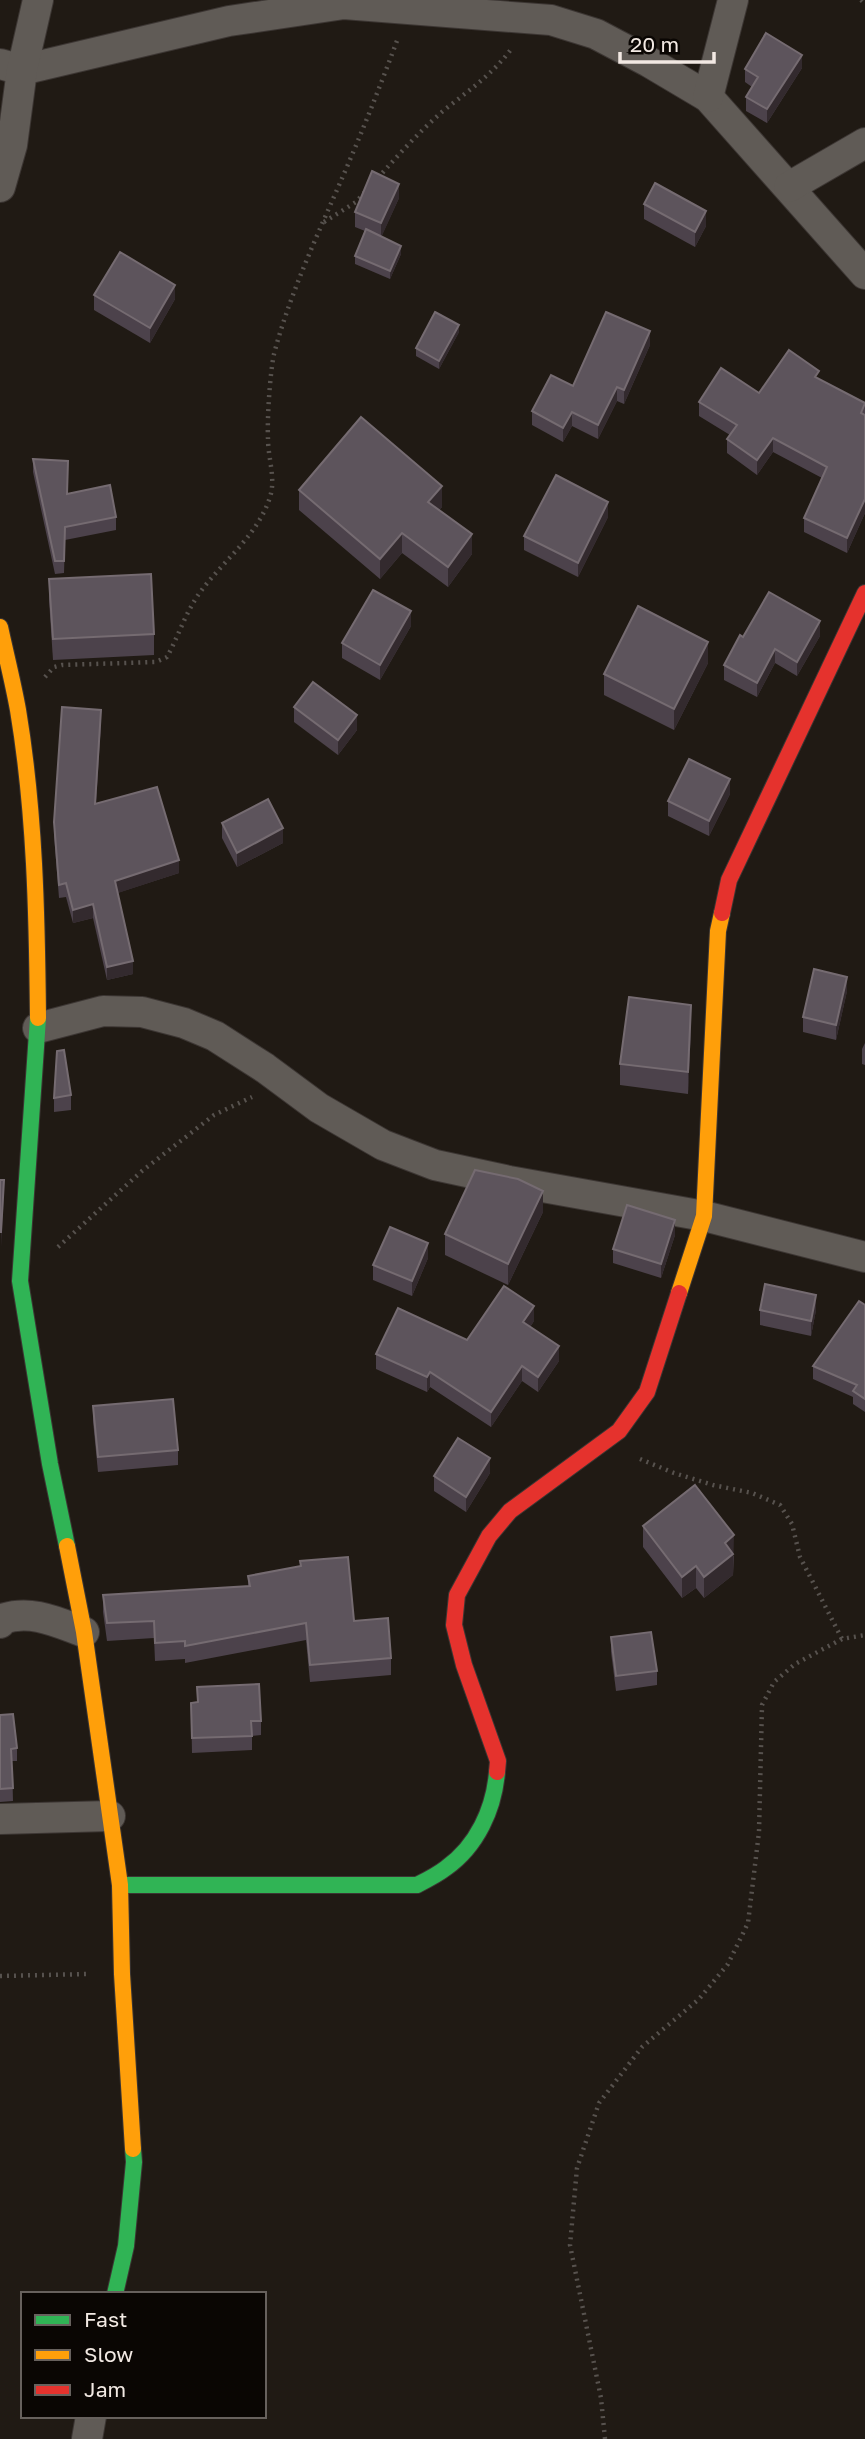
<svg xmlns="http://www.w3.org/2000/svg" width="865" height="2439" viewBox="0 0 865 2439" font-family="'Golos Text',sans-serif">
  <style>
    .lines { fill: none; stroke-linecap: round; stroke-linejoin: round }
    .street-casing { stroke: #3c3633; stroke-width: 32 }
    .fast-casing { stroke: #3c3633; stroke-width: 18 }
    .slow-casing { stroke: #3c3633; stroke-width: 18 }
    .jam-casing { stroke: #3c3633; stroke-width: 18 }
    .path { stroke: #57524e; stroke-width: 4.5; stroke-dasharray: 2 5; stroke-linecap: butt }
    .street { stroke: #605b56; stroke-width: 30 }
    .fast { stroke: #30b455; stroke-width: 16 }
    .slow { stroke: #ff9f0a; stroke-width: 16 }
    .jam { stroke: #e5322d; stroke-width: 16 }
    .wall { fill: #4c424b }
    .shaded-wall { fill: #332a2e }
    .building { fill: #5d545c; stroke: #756b71; stroke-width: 2 }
  </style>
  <rect width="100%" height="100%" fill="#201a14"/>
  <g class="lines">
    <defs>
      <g id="street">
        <polyline points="0,64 22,70 229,21 344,4 551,20 596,34 649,62 708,97 865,274"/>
        <polyline points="708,97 733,0"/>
        <polyline points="0,187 12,145 22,70 38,0"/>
        <polyline points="789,187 865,143"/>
        <polyline points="38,1028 103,1011 142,1012 184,1023 215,1036 265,1068 319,1108 383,1145 435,1165 509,1181 704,1216 865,1257"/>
        <path d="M0,1623L2,1619C31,1609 57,1622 84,1632"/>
        <polyline points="0,1819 110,1816"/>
        <polyline points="87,2439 91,2416"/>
      </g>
      <g id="fast">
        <polyline points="38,1018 20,1281 50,1464 67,1546"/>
        <path d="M120,1885H417C427,1880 437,1875 446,1868C477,1846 494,1809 497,1772"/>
        <polyline points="115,2294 126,2246 134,2162 133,2149"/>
      </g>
      <g id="slow">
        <path d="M0,627C6,655 13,682 18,710C35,812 37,915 38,1018"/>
        <polyline points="679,1293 704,1216 718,931 722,913"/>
        <polyline points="67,1546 84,1632 120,1885 122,1974 133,2149"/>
      </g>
      <g id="jam">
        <polyline points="722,913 729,880 865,593"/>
        <polyline points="497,1772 498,1761 464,1665 454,1625 457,1595 489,1536 510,1511 619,1431 647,1392 679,1293"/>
      </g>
    </defs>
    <!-- street casing -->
    <use href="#street" class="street-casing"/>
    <!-- fast casing -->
    <use href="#fast" class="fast-casing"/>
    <!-- slow casing -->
    <use href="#slow" class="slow-casing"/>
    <!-- jam casing -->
    <use href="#jam" class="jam-casing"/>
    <!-- path -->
    <g class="path">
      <polyline points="861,0 865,4"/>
      <path d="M378,178C398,155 420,131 443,111C468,91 493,74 512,48"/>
      <polyline points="324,222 356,202 365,192"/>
      <path d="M45,677L54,667L62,665L156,662L167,657C179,635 186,611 201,591C224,560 258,535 270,497C276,479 268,458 268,439C267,419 270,373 274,354C290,293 318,234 343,176C363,130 381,84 398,38"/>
      <polyline points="58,1247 142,1171 214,1115 252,1097"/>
      <polyline points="640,1459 674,1473 713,1485 752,1493 780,1505 792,1524 800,1557 842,1639"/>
      <polyline points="0,1976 89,1974"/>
      <polyline points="605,2439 601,2398 570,2245 577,2168 599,2103 642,2047 699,1999 728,1964 748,1923 759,1832 762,1705 774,1682 795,1664 842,1639 865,1635"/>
    </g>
    <!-- street -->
    <use href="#street" class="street"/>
    <!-- fast -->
    <use href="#fast" class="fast"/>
    <!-- slow -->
    <use href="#slow" class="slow"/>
    <!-- jam -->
    <use href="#jam" class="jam"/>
  </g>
  <!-- wall -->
  <g class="wall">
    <polygon points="802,68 767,123 746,111 746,97 752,87 745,82 745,69"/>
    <polygon points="399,198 381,237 401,254 390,279 355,264 355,256 365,231 355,227 355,212"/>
    <polygon points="644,204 706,226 695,247 644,219"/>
    <polygon points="94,295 175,299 150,343 94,310"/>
    <polygon points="459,332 439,369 416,356 416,348"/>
    <polygon points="650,345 624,404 617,401 598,439 572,426 563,442 532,425 532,411 573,386"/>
    <polygon points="819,379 865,403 865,513 847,553 804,532 804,518 822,478 773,452 757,475 727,453 727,439 730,435 699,416 699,402 759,393"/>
    <polygon points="33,459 67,493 116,517 116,530 65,540 64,573 55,574 33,472"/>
    <polygon points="299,490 442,507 439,510 472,554 448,587 402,553 380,579 299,510"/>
    <polygon points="608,517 578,577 524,550 524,536"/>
    <polygon points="49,579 154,634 154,655 53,660 49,600"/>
    <polygon points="411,626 380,680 342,658 342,643"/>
    <polygon points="820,636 797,676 775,663 757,697 724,680 724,665 743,637"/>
    <polygon points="708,663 674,730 604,695 604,674"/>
    <polygon points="294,707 357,730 338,755 294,722"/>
    <polygon points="101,723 96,803 179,873 117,893 133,974 107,980 93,918 73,923 66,897 59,898 54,835 54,822"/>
    <polygon points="730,794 709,836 668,816 668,801"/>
    <polygon points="222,823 283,843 237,867 222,838"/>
    <polygon points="847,991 836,1040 803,1032 803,1017"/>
    <polygon points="691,1027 688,1094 620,1085 620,1064"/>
    <polygon points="865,1043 865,1065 862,1064 862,1049"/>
    <polygon points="71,1095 71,1110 54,1112 54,1098"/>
    <polygon points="543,1212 508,1285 445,1255 445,1234"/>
    <polygon points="675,1235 661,1278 613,1263 613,1249"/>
    <polygon points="428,1258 412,1296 373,1280 373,1265"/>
    <polygon points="865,1305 865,1412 853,1404 853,1397 813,1379 813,1366"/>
    <polygon points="760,1310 816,1310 811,1336 760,1325"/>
    <polygon points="534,1321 530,1327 559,1361 538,1392 522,1381 491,1427 430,1387 427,1392 376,1369 376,1354 467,1340"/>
    <polygon points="93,1406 178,1450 178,1465 98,1472 93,1421"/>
    <polygon points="490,1473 466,1512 434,1491 434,1476"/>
    <polygon points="643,1526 734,1556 733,1575 704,1598 696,1588 682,1598 643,1547"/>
    <polygon points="248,1576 354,1621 391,1658 391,1675 310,1682 306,1640 185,1663 185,1659 155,1661 154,1638 107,1641 103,1612 103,1595 248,1587"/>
    <polygon points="611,1637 657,1671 657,1685 616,1691 611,1652"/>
    <polygon points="197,1687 261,1721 261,1735 252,1736 252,1750 192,1753 191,1703 197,1702"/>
    <polygon points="0,1715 17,1748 17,1761 12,1761 13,1801 0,1802"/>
  </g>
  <!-- shaded-wall -->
  <g class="shaded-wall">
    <polygon points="802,55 802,68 767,123 767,109"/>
    <polygon points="399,184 399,198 381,238 381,223"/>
    <polygon points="706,211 706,226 695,247 695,232"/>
    <polygon points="401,246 401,254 390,279 390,271"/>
    <polygon points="175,285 175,299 150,343 150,328"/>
    <polygon points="459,325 459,332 439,369 439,361"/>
    <polygon points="650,331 650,345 624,404 624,390"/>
    <polygon points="617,387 617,401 598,439 598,425"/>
    <polygon points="572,412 572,426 563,442 563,428"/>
    <polygon points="773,438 773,452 757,475 757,460"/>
    <polygon points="442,486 442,507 428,523 428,502"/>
    <polygon points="865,499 865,513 847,553 847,538"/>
    <polygon points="608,502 608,517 578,577 578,563"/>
    <polygon points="402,533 402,553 380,579 380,559"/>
    <polygon points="472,534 472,554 448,587 448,567"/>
    <polygon points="411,611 411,626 380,680 380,665"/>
    <polygon points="820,621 820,636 797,676 797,662"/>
    <polygon points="708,642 708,663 674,730 674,709"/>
    <polygon points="775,649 775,663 757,697 757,683"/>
    <polygon points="101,710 101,723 95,817 95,804"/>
    <polygon points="357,715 357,730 338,755 338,740"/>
    <polygon points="730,779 730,794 709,836 709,821"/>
    <polygon points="283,828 283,843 237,867 237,853"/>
    <polygon points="179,860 179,873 115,894 115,881"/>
    <polygon points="93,904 93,918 73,923 73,910"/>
    <polygon points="133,961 133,974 107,980 107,967"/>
    <polygon points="847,977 847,991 836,1040 836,1025"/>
    <polygon points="691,1005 691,1027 688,1094 688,1072"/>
    <polygon points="4,1180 4,1195 1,1247 1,1232"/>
    <polygon points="543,1191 543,1212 508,1285 508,1264"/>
    <polygon points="675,1220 675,1235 661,1278 661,1264"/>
    <polygon points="428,1243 428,1258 412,1296 412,1281"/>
    <polygon points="816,1295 816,1310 811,1336 811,1321"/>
    <polygon points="534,1306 534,1321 523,1337 523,1322"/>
    <polygon points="559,1346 559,1361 538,1392 538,1377"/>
    <polygon points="522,1366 522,1381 491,1427 491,1412"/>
    <polygon points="430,1372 430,1387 427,1392 427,1377"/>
    <polygon points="490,1458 490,1473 466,1512 466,1497"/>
    <polygon points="734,1535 733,1575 704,1598 704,1577 725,1543"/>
    <polygon points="696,1566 696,1588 682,1598 682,1577"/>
  </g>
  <!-- building -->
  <g class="building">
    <polygon points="766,33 802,55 767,109 746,97 758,77 745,69"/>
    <polygon points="372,171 399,184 381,223 355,212"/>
    <polygon points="655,183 706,211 695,232 644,204"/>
    <polygon points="366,229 401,246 390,271 355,256"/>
    <polygon points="120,252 175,285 150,328 94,295"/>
    <polygon points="435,312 459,325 439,361 416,348"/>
    <polygon points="606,312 650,331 624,390 617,387 598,425 572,412 563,428 532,411 551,375 573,386"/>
    <polygon points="789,350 819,371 815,377 865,403 861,413 865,415 865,499 847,538 804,518 827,467 773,438 757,460 727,439 737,425 699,402 721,368 759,393"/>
    <polygon points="361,417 442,486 428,502 472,534 448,567 402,533 380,559 299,490"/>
    <polygon points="33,459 68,461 67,494 110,485 116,517 65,527 64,561 55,561"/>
    <polygon points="556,475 608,502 578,563 524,536"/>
    <polygon points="151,574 154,634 53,639 49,579"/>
    <polygon points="373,590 411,611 380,665 342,643"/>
    <polygon points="769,592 820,621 797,662 775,649 757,683 724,665 740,635 743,637"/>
    <polygon points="638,606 708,642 674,709 604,674"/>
    <polygon points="313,682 357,715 338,740 294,707"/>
    <polygon points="62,707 101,710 95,804 157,787 179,860 115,881 133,961 107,967 93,904 73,910 66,883 59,885 54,822"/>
    <polygon points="689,759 730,779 709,821 668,801"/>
    <polygon points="268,799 283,828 237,853 222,823"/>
    <polygon points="814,969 847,977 836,1025 803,1017"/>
    <polygon points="629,997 691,1005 688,1072 620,1064"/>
    <polygon points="64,1050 71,1095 54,1098 57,1051"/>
    <polygon points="475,1170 518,1179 543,1191 508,1264 445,1234"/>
    <polygon points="0,1180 4,1180 1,1232 0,1232"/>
    <polygon points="627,1205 675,1220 661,1264 613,1249"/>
    <polygon points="390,1227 428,1243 412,1281 373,1265"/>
    <polygon points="765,1284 816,1295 811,1321 760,1310"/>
    <polygon points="504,1286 534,1306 523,1322 559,1346 538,1377 522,1366 491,1412 430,1372 427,1377 376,1354 398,1308 467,1340"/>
    <polygon points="859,1301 865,1305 865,1399 853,1391 857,1385 813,1366"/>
    <polygon points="173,1399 178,1450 98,1457 93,1406"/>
    <polygon points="458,1438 490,1458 466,1497 434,1476"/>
    <polygon points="695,1485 734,1535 725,1543 733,1554 704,1577 696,1566 682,1577 643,1526"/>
    <polygon points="348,1557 354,1621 388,1618 391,1658 310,1665 306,1623 185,1646 185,1641 155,1643 154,1621 107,1623 103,1595 250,1586 248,1576 301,1566 300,1561"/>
    <polygon points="651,1632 657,1671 616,1676 611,1637"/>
    <polygon points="259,1684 261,1721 251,1721 252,1736 192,1738 191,1703 198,1702 197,1687"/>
    <polygon points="13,1714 17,1748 11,1749 13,1788 0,1789 0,1715"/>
  </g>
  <!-- legend -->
  <rect x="21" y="2292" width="245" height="126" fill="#0a0603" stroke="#67615d" stroke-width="2"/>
  <rect x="35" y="2315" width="35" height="10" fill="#30b455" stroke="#67615d" stroke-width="2"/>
  <text x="84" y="2327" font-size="21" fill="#f2e9e3">Fast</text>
  <rect x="35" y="2350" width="35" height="10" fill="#ff9f0a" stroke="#67615d" stroke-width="2"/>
  <text x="84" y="2362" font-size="21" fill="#f2e9e3">Slow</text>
  <rect x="35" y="2385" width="35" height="10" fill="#e5322d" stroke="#67615d" stroke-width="2"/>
  <text x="84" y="2397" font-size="21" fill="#f2e9e3">Jam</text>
  <!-- scale -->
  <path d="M620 52v10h94v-10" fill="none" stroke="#f2e9e3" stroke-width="3.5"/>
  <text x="630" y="52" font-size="21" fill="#f2e9e3" stroke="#0a0603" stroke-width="5" paint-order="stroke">20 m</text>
</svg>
